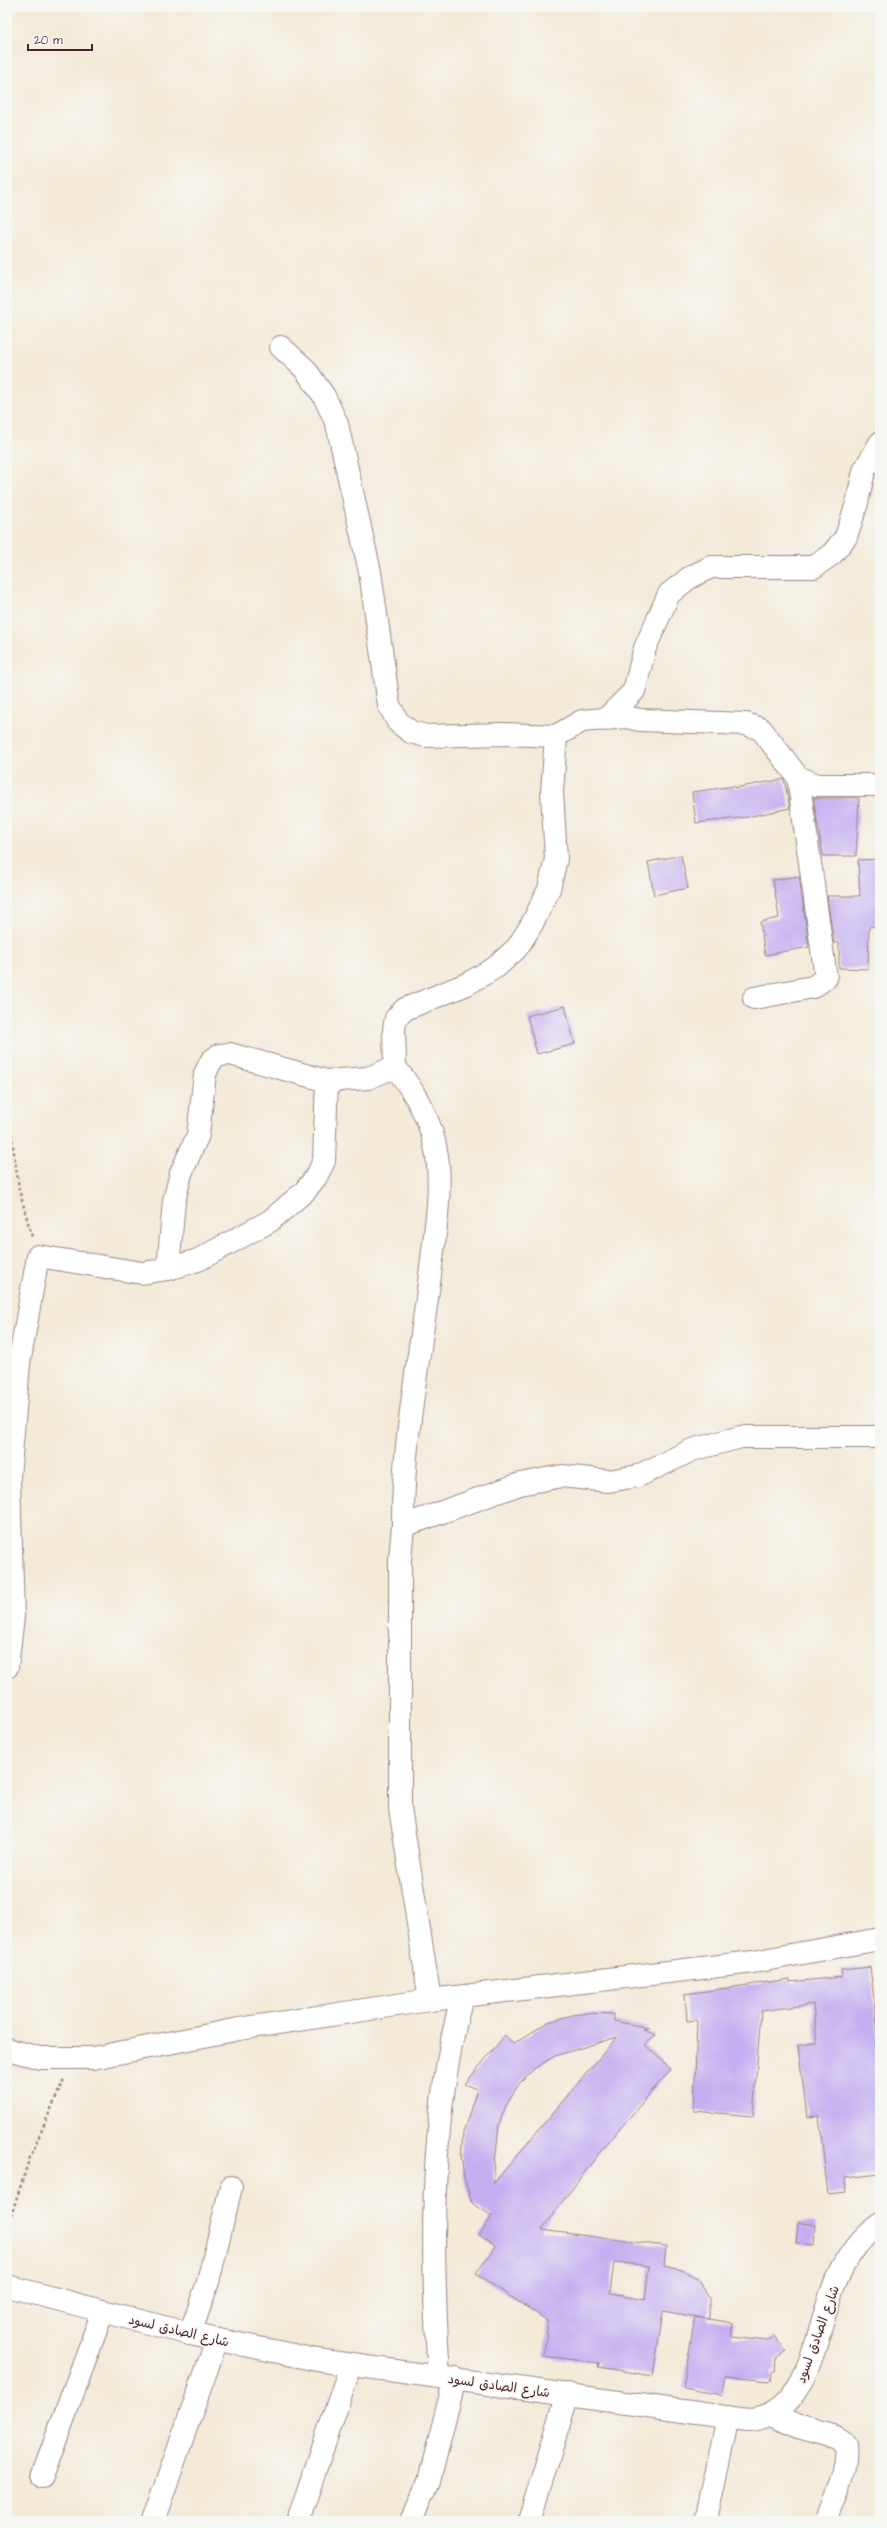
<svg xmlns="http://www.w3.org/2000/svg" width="887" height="2528" viewBox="0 0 887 2528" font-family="'Architects Daughter','Playpen Sans Arabic',sans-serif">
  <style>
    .building { fill: #c3aff1; fill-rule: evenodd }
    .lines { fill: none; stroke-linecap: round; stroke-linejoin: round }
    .street-casing { stroke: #9e8482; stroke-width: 24 }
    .path { stroke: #9e8482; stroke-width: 2.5; stroke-dasharray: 3 3; stroke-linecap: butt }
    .street { stroke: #fff; stroke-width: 22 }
    .labels { text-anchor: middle; stroke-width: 3.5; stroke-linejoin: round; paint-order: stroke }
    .street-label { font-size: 13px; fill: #4a1f2b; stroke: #f6f6f2 }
  </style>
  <rect width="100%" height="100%" fill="#f6f6f2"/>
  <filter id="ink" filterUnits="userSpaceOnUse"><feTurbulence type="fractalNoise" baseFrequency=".025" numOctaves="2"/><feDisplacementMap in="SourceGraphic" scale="8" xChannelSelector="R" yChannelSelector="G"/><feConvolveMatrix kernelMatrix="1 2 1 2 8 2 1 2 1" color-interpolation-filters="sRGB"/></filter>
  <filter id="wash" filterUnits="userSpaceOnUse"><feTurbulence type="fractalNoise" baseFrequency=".012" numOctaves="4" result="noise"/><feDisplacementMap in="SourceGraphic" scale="16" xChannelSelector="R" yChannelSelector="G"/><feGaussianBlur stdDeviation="0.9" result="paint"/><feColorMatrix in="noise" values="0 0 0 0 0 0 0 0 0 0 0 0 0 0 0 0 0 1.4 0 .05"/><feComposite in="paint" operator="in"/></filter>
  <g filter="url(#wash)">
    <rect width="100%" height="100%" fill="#f3ead8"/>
    <g id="blocks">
      <!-- building -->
      <g class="building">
        <polygon points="784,779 790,808 747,817 696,823 692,792 735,786 735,788"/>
        <polygon points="813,798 859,798 856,856 823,856"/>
        <polygon points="681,855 688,888 654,895 648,862"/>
        <polygon points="880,859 880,925 869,927 868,969 839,968 839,942 834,943 827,896 860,896 858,860"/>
        <polygon points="799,876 809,947 765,955 760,922 779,918 773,880"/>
        <polygon points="565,1006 575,1044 537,1054 527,1016"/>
        <polygon points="870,1967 880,2049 880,2174 845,2178 846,2193 828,2195 819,2116 807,2117 798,2045 817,2043 813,2004 761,2011 753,2116 694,2111 697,2020 687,2021 685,1994 790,1979 790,1982 842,1977 841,1970"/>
        <path d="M588,2013L614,2014V2021L650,2028L643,2030L656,2035L645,2045L671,2069L600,2152L541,2230L666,2246L664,2266L682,2270L699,2279L709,2299V2319L663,2311L653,2376L598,2367L599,2363L544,2356L548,2321L476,2274L495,2246L479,2235L492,2216L472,2203L464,2178L461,2155L463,2133L477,2089L465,2084L505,2035L513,2044L548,2022L572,2015ZM617,2037L493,2184L499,2124L507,2103L519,2084L535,2068L555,2056ZM614,2262L649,2266L645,2300L610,2294Z"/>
        <polygon points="798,2223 816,2224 814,2245 796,2244"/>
        <polygon points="695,2317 734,2323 732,2337 767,2341 774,2336 786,2352 776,2359 775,2371 772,2371 771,2381 725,2377 722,2395 683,2388"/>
      </g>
    </g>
  </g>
  <g filter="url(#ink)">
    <use href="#blocks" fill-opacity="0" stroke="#9e8482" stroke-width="1"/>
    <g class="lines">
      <defs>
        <g id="street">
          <polyline points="281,347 305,369 324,396 337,424 370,572 389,705 398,722 411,732 426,736 504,734 556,736 582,721 626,717 640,720 746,724 761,729 798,777 817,785 880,785"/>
          <polyline points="605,720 634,691 645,648 669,594 689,578 711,567 814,567 832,554 846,537 857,503 864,471 880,443"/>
          <polyline points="754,998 813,987 826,978 798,777"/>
          <path d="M395,1067C416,1093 432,1121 437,1156C442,1191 435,1232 431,1267C421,1353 402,1440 403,1526"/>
          <polyline points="168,1269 174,1201 181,1173 198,1135 205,1074 211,1061 219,1055 230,1054 327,1081 368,1078 395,1067 394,1029 396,1018 405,1009 467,984 496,967 517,948 532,924 549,889 556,859 552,792 556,736"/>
          <polyline points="7,1667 13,1617 9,1477 19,1364 38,1256 142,1273 168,1269 198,1260 270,1221 305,1191 316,1177 324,1161 327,1081"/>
          <polyline points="430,2000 400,1808 400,1559 403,1526 520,1484 562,1476 608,1481 638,1476 692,1450 741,1437 880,1437"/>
          <polyline points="7,2049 40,2058 93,2058 239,2029 430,2000 753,1962 880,1939"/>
          <path d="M7,2286L190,2334L317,2360L747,2420C812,2418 816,2324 837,2278C848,2255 860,2238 880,2224"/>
          <polyline points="190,2334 208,2282 231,2187"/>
          <path d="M439,2376C431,2250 429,2121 462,1997"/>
          <path d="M772,2415L798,2427L837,2438L845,2444C848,2472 834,2495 825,2521"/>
          <polyline points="42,2477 103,2311"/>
          <polyline points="153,2521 217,2340"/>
          <polyline points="298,2521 351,2365"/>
          <polyline points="411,2521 429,2481 455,2378"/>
          <polyline points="529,2521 568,2394"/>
          <polyline points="706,2521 728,2417"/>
        </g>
      </defs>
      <!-- street casing -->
      <use href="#street" class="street-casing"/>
      <!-- path -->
      <g class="path">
        <polyline points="7,1104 19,1189 32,1237"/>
        <polyline points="7,2228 30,2157 64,2079"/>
      </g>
      <!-- street -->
      <use href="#street" class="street"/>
    </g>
  </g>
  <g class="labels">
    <!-- street labels -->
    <g class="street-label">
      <text transform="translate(179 2330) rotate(13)" y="5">شارع الصادق لسود</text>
      <text transform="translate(817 2334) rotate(-70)" y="5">شارع الصادق لسود</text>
      <text transform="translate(499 2385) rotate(8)" y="5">شارع الصادق لسود</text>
    </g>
  </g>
  <!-- margin -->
  <rect width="887" height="2528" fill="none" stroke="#f6f6f2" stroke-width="24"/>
  <!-- scale -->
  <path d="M28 44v6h64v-6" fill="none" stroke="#4a1f2b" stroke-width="2"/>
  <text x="34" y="44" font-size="12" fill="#4a1f2b" stroke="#f6f6f2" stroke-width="3" paint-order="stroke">20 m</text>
</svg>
